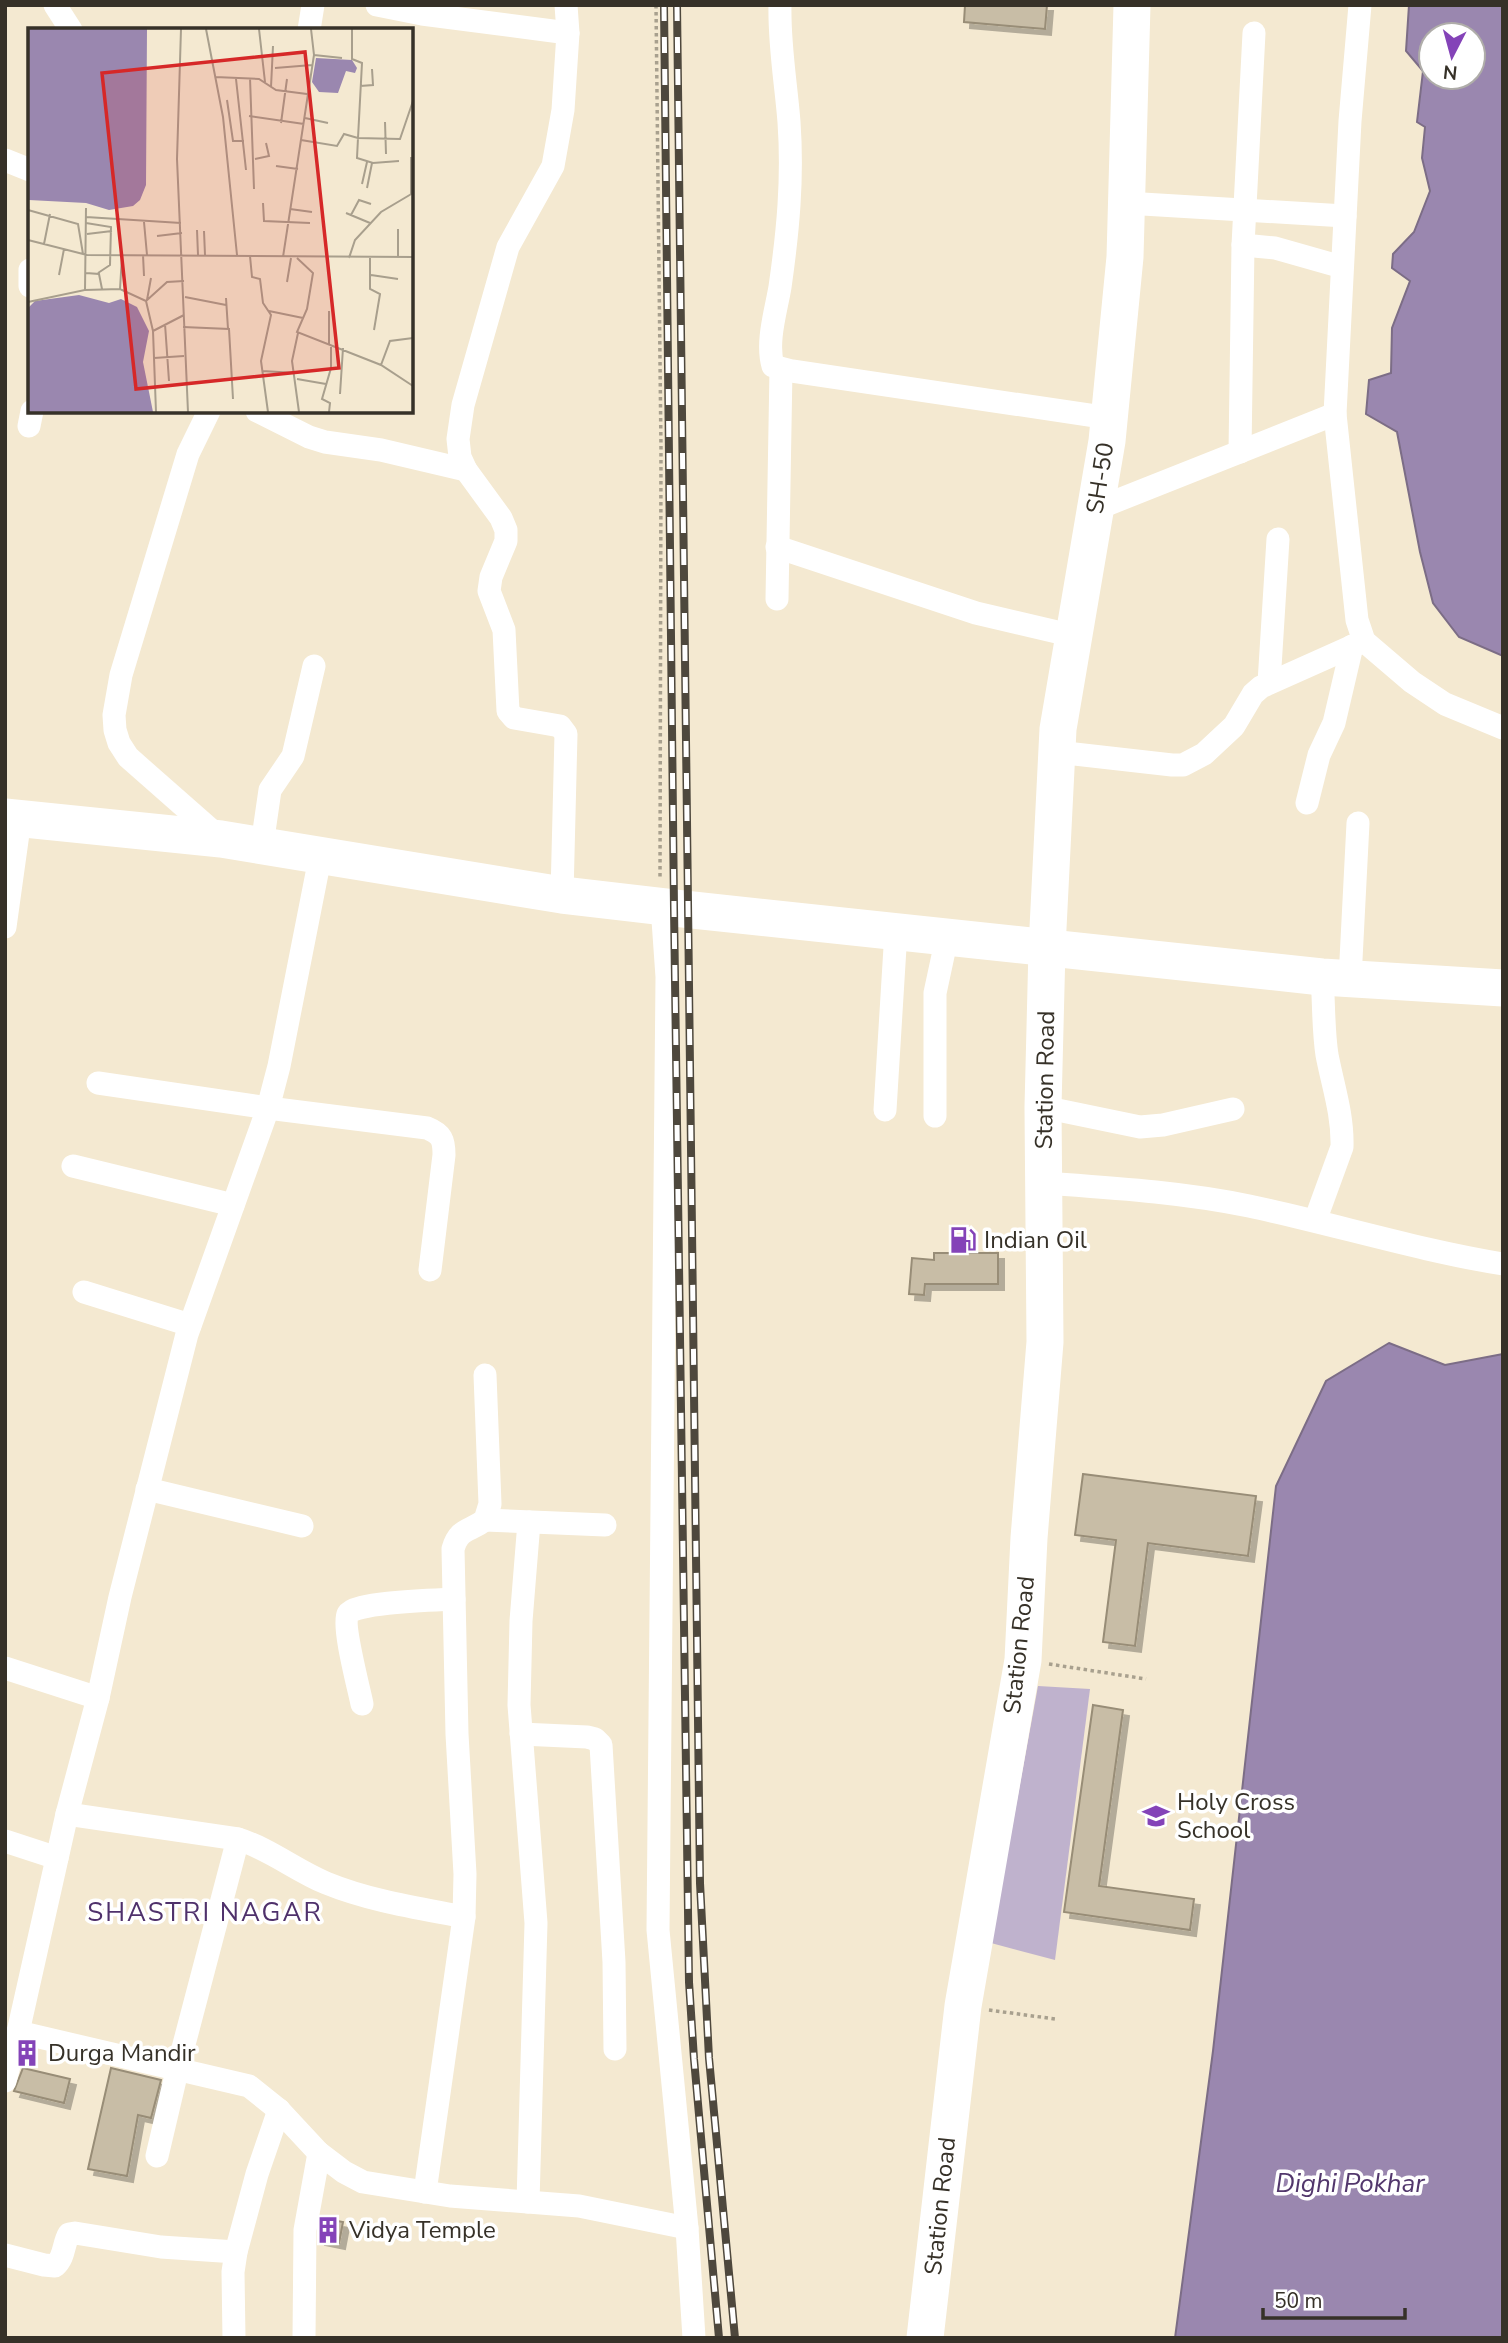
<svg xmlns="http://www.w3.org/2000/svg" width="1508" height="2343" viewBox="0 0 1508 2343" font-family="'Nunito Sans',sans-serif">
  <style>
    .green { fill: #bfb2cd }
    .water { fill: #9a87af; stroke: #7c6d86; stroke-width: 2; fill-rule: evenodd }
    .building { fill: #c8bda6; stroke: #988d77; stroke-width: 2; filter: url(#shadow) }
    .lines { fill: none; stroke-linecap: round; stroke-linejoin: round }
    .path { stroke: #a8a08e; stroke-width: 3.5; stroke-dasharray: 3.5 3.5; stroke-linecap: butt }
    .minor { stroke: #fff; stroke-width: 23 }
    .primary { stroke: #fff; stroke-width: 37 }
    .rail-casing { stroke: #4e483d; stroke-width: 8 }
    .rail { stroke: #fff; stroke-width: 5; stroke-dasharray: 16; stroke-linecap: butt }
    .labels { text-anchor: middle; stroke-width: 7; stroke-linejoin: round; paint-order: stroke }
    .street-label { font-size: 24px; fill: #363128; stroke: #fff }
    .poi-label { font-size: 24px; fill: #363128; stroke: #fff; text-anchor: start }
    .neighbourhood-label { font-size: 26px; letter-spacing: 2px; fill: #4f316b; stroke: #fff }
    .water-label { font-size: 26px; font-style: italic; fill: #52376c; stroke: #fff }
    .inset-road { fill: none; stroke: #a89f8d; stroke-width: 2 }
    .view { fill: #d62828; fill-opacity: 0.15; stroke: #d62828; stroke-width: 3.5 }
    .inset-edge { fill: none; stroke: #363128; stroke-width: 3.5 }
  </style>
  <defs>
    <filter id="shadow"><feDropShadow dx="6" dy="6" stdDeviation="0" flood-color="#0004"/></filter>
  </defs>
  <rect width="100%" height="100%" fill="#f4e9d1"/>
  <!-- green -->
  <polygon class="green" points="1038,1686 1090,1689 1055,1960 991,1943"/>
  <!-- water -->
  <g class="water">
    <path d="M1409,5H1503V656L1459,637L1433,603L1420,552L1397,432L1366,414L1369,380L1391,373L1392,328L1410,281L1392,268L1393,254L1414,232L1430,191L1422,158L1425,127L1417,122L1423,71L1406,51ZM1431,35H1473V77H1431Z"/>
    <polygon points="1389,1343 1445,1365 1503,1354 1503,2338 1175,2338 1213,2051 1276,1486 1326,1381"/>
  </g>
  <!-- building -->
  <g class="building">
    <polygon points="965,5 1047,5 1045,29 964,22"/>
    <polygon points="934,1253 998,1253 998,1284 925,1284 924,1295 909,1294 912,1258 934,1260"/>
    <polygon points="1083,1474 1256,1496 1248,1556 1148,1543 1135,1646 1103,1642 1116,1540 1075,1535"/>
    <polygon points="1093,1705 1123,1710 1099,1886 1194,1899 1190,1930 1064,1912"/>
    <polygon points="23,2068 70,2079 64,2103 14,2091"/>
    <polygon points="111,2068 161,2080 151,2118 138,2115 127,2176 88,2169"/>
    <polygon points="321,2218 343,2222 339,2243 319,2239"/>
  </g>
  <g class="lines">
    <!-- path -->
    <g class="path">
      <polyline points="656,5 661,449 660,880"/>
      <polyline points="1049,1664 1146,1679"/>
      <polyline points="989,2010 1055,2019"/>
    </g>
    <!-- minor -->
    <g class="minor">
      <polyline points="55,5 71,30"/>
      <polyline points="377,5 422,14 568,33"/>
      <path d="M780,5C779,45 786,83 789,122C793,179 788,231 780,287C776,311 766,342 773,366L792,371L1109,418"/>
      <polyline points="1360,5 1350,121 1335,414 1357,620 1364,641 1412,682 1445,704 1503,728"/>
      <polyline points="309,30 313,5"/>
      <polyline points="5,160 30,170"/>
      <polyline points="1126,203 1345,216"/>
      <polyline points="1243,245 1275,248 1342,267"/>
      <polyline points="30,270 30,286"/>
      <polyline points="209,411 188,454 121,675 114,715 115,730 119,743 128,757 220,838"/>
      <polyline points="257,411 309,437 325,442 381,450 466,470"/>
      <polyline points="29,426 32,411"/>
      <polyline points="1240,452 1243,245 1254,33"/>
      <polyline points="1096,509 1335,414"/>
      <polyline points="777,547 976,613 1074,636"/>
      <polyline points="777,599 781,369"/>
      <polyline points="1269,683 1278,539"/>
      <polyline points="1057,752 1172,765 1183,765 1204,754 1234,726 1253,694 1261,687 1364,641"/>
      <polyline points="1307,803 1319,755 1334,723 1352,646"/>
      <polyline points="262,845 270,790 293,756 314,666"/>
      <polyline points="562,895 566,734 560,726 514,718 508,711 504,630 489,591 491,577 506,541 506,530 501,518 466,470 460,457 458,439 463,405 508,247 553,166 563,110 568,33 566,5"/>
      <polyline points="662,906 667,977 658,1930 687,2228 694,2338"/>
      <polyline points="5,927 20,819"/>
      <polyline points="1350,979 1358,823"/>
      <path d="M98,1083L268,1108L427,1128C442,1134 444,1140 444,1155L430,1270"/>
      <polyline points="1043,1107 1140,1127 1163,1125 1233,1109"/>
      <polyline points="885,1110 896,931"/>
      <polyline points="935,1116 935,993 947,937"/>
      <polyline points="73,1166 233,1205"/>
      <path d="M1044,1183C1113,1188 1181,1192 1249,1206C1334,1224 1417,1250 1503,1264"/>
      <path d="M1315,1221L1342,1147C1343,1115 1333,1086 1327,1055C1323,1029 1324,1002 1322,977"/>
      <polyline points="84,1292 190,1325"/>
      <polyline points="147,1489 302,1526"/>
      <polyline points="485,1520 605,1525"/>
      <polyline points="5,1668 98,1698"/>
      <path d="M362,1704C359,1689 342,1625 348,1614C354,1602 437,1600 454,1599"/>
      <polyline points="521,1734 587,1737 595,1739 601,1745 614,1962 615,2049"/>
      <path d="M67,1814L238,1839C270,1849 295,1870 326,1883C370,1901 418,1908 464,1917"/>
      <polyline points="5,1841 57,1858"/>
      <polyline points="18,2032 249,2086 279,2110 319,2153 344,2172 363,2182 450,2196 579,2206 687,2228"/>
      <polyline points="5,2081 18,2032 67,1814 98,1698 120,1597 187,1334 268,1108 279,1066 321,853"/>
      <polyline points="157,2156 177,2071 238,1839"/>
      <path d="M425,2192L464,1917L465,1874L457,1734L453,1549C459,1528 469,1532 485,1520L490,1504L485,1375"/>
      <polyline points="528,2202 536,1923 519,1705 521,1621 529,1522"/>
      <path d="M5,2255L44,2265L55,2266C65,2257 63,2244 69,2234L75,2233L161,2247L236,2252"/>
      <polyline points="234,2338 233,2272 236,2252 257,2174 279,2110"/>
      <polyline points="304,2338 305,2230 319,2153"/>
    </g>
    <!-- primary -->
    <g class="primary">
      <polyline points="5,817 221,839 562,895 674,908 1322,977 1503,988"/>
      <polyline points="925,2338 963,2006 1023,1660 1029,1538 1045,1342 1043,1107 1047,948 1058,729 1107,441 1125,257 1132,5"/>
    </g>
    <defs>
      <g id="rail">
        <polyline points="664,5 674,908 689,1982 694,2059 719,2338"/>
        <polyline points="677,5 700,1883 709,2058 735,2338"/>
      </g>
    </defs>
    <!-- rail casing -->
    <use href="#rail" class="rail-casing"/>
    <!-- rail -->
    <use href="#rail" class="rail"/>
  </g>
  <!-- icons -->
  <defs>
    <symbol id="fuel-bare" viewBox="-9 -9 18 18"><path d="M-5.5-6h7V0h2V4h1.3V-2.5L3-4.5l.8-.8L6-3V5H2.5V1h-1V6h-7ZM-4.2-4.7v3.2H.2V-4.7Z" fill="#8443b8" stroke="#fff" stroke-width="2.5" paint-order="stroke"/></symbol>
    <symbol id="school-bare" viewBox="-9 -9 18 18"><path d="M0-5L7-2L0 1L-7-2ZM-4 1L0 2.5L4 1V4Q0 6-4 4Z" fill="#8443b8" stroke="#fff" stroke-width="2.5" paint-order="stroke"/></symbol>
    <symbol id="building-bare" viewBox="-9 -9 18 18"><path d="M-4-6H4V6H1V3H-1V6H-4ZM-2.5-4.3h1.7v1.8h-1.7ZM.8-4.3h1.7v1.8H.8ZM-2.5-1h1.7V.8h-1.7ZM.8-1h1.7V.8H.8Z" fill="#8443b8" stroke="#fff" stroke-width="2.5" paint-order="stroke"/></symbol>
  </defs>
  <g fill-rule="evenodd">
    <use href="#fuel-bare" x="944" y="1221" width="38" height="38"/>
    <use href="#school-bare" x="1137" y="1797" width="38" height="38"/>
    <use href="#building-bare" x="8" y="2034" width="38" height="38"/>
    <use href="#building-bare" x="309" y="2211" width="38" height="38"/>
  </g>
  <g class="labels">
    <!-- street labels -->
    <g class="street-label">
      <text transform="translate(1100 478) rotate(-81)" y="8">SH-50</text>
      <text transform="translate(1045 1080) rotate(-89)" y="8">Station Road</text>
      <text transform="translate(1019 1645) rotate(-84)" y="8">Station Road</text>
      <text transform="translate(940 2206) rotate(-84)" y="8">Station Road</text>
    </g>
    <!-- poi labels -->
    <g class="poi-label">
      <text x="984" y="1248">Indian Oil</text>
      <text x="1177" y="1810">Holy Cross<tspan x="1177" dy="28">School</tspan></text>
      <text x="48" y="2061">Durga Mandir</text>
      <text x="349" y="2238">Vidya Temple</text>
    </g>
    <!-- neighbourhood labels -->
    <g class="neighbourhood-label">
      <text x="205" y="1921">SHASTRI NAGAR</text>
    </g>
    <!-- water labels -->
    <g class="water-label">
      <text x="1350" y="2192">Dighi Pokhar</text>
    </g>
  </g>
  <!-- overview -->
  <g transform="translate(28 28)">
    <rect width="385" height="385" fill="#f4e9d1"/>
    <path d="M0,1H119L118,157L112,172L105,178L81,182L58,175L1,172ZM288,30L324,32L329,40L327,45L318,43L310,65L291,64L284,54ZM51,267L81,275L93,271L109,279L121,303L115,334L125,384H0V280L7,273Z" fill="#9a87af"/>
    <path class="inset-road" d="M153,1L149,131L160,384M178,1L195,89L209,227M231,1L237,54M324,1V31L334,35L330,110L372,111L385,73M286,27L314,30M247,40L284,37M187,49L231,51L248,62L279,66M222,50L226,161M208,51L218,142M332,58L345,57L344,41M243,59L245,18M199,72L205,113H216M221,88L276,96M277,90L300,95M357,94L358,126M253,95L259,51M273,112L309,118L316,106L330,110L329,130L345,135L371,133M383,129V166M227,131L241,128L238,115M248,138L270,141M334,156L339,134M339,160L344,135M235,175L236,193L282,195M262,181L284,184M0,182L50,196L55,226M318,185L342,195M323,187L331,172L343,176M58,189L153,195M116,194L119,227M58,195L83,199L82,237L70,245M370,201V229M169,202L170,227M176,203L177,227M59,206L84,203M129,208L154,205M0,212L59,227L385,229M16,216L22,186M115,227L116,248M222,228L224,249L232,251L235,275L243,287L233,333L240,384M255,229L286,27L283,1M269,230L285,245L279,281L269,304L353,337L385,358M321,230L327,212L353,184L385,165M342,230V261L352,266L346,302M58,245L71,246L74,261M31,247L36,221M343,247L370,251M259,254L263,230M92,261L94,228M57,262L92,261L118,273L125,303L128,384M157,269L198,277M198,270L200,301M119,272L123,250M118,273L139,254L156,253M0,274L57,262L58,180M241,283L275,290M137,296L141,353M155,299L201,301L205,371M125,303L156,287M270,305L264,333L271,384M301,316V283M126,330L156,328M353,337L362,313L385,310M234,343L268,345M269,351L298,356M312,366L315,320M301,384L302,375L294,371L303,340V317"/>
    <path class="view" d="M277,24L311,340L108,361L74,45Z"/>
    <rect width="385" height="385" class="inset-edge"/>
  </g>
  <!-- border -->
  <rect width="1508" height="2343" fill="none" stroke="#363128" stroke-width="14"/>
  <!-- north arrow -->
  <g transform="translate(1452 56) rotate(186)"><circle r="33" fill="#ffffff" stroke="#afada9" stroke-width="2"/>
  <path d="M0-5L12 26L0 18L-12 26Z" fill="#8443b8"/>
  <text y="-10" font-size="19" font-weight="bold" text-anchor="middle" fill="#363128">N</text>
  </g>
  <!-- scale -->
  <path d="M1263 2308v10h142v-10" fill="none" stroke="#363128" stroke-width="3.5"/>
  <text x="1274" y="2308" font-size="21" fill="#363128" stroke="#ffffff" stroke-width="5" paint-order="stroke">50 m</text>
</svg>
